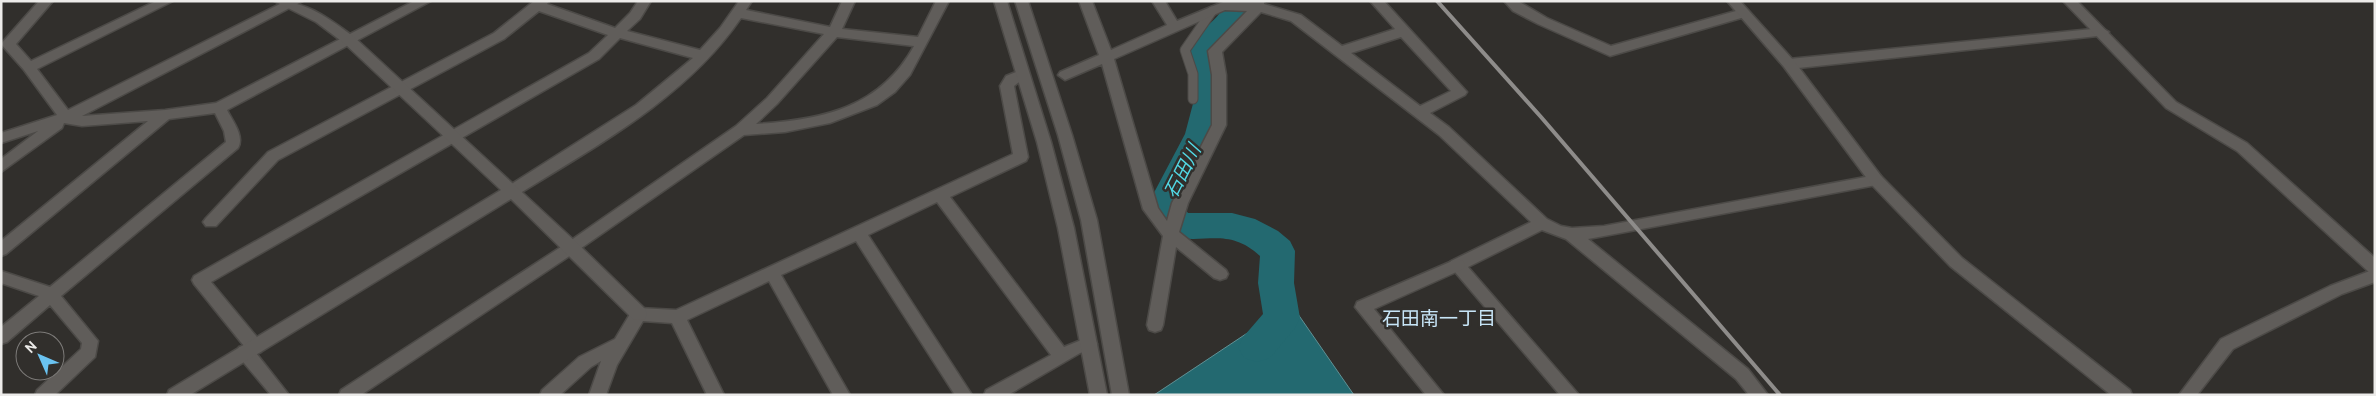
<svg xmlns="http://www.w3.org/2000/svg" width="2376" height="396" viewBox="0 0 2376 396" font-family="Overpass,'Noto Sans JP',sans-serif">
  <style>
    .water { fill: #236970; stroke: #5f9094 }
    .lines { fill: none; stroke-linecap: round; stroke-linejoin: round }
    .river { fill: #236970; fill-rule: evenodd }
    .service-casing { stroke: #4c4a47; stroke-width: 11 }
    .minor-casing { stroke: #4c4a47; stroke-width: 3 }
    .tertiary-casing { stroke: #4c4a47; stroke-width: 3 }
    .service { stroke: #605d5a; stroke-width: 9 }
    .minor { fill: #605d5a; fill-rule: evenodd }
    .tertiary { fill: #605d5a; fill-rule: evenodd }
    .rail { stroke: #8e8c8a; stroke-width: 4 }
    .labels { text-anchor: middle; stroke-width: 5; stroke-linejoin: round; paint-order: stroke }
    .water-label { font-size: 19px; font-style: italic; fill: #52d9e5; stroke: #312f2c }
    .neighbourhood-label { font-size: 19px; fill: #c7e5f7; stroke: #312f2c }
  </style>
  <rect width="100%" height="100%" fill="#312f2c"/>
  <!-- water -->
  <polygon class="water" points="1291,304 1354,395 1154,395"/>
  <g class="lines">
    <!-- river -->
    <path class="river" d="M1225,1H1255C1250,26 1236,32 1219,48L1227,96L1217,134L1182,204L1188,213H1232L1255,219L1278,231L1290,241L1295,251L1294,283L1300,318L1295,328L1270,358L1257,362L1244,358L1238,347L1244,336L1263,314L1258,283L1260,256C1226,225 1203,247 1166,235L1148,204L1185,134L1195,96L1188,45C1199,28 1221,21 1225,1Z"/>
    <defs>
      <polyline id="service" points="1193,99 1193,74 1185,50 1212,11"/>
      <g id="minor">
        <path d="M39,1H53L16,44L31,61L156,1H173L37,69L68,110L286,1H303L82,116L165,110L216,103L414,1H431L227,110C232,120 245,136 238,148L61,296L98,341L95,357L55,395H35L37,390L81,349L82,343L50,305L7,342L1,344V327L39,296L1,283V271L50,287L226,142L224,131L215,113L169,119L6,254L1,256V241L148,121L82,126L64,123L62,128L1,172V159L38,131L1,143V133L57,115L24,70L1,44Z"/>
        <path d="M534,1H549L547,4L615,28L630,13L638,1H651L640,19L627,31L700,50L720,28L739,1H752L746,10L830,27L842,1H855L842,29L918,37L936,1H949L910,75L895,92L877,105L830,123L785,132L744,135L577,251L361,395H339L341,390L567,243L736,126L767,98L824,34L741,18C687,97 598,145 517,195H507L505,191L507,187L636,105L693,58L620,38L599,59L211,282L261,342L263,347L261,352L256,353L289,395H271L239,357L237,352L239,347L244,346L194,284L192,280L194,276L589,53L608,35L539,11L504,39L278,160L216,226H206L203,222L206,218L268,152L494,33ZM837,37L914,46C880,108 822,120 756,124L777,104Z"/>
        <path d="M1079,1H1092L1111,50L1167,25L1152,1H1165L1177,21L1223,2L1264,1V4L1301,15L1342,46L1395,29L1370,1H1384L1467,92L1465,95L1430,113L1449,127L1547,219L1561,226L1572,228L1604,226L1876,175L1881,176L1883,180L1881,184L1876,185L1588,239L1748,369L1768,395H1749L1736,379L1566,239L1542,230L1468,267L1579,395H1560L1449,265L1451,261L1531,222L1439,135L1291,21L1261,12L1222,52L1226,75V125L1188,203L1179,232L1226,270L1228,274L1226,278L1220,280L1214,278L1176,247L1163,325L1161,330L1155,332L1149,330L1147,325L1163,236L1143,209L1102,64L1065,80L1058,75L1060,72L1099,55ZM1225,10L1247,11L1208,51L1212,75V125L1172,203L1167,221L1158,208L1114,59ZM1401,37L1451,91L1420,106L1351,53Z"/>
        <polygon points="1504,1 1518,1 1547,18 1611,46 1743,9 1750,13 1748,16 1610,56 1538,24 1513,11"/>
        <polygon points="2102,28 2109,32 2107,35 1789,69 1782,64 1789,59"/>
        <polygon points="1021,70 1028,75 1014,86 1028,157 1026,161 950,197 1064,347 1089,337 1095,339 1097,344 1095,349 1080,353 1008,395 984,395 986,390 1051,355 937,202 868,235 972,395 955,395 856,241 781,275 850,395 833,395 769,281 687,320 724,395 707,395 672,323 643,321 617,365 606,395 589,395 601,361 591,367 560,395 540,395 542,390 579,357 615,339 633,309 639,308 676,310 1013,154 1000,86 1006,76"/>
        <polygon points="2375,269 2375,282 2342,294 2233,349 2197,395 2179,395 2221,339 2330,286"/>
      </g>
      <g id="tertiary">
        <path d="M274,1C307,1 328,18 354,37L577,243L645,309L647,314L645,319L639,320L633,319L511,199L190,395H167L169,390L501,190L344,43L316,22Z"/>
        <polygon points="994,1 1007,1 1051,142 1074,228 1107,395 1090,395 1058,228 1037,142"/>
        <polygon points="1015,1 1028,1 1072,135 1097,220 1129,395 1112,395 1081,220 1058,135"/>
        <polygon points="1727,1 1740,1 1794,61 1881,176 1962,258 2130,390 2132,395 2111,395 1950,266 1871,184 1784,67"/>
        <polygon points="2063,1 2077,1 2176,102 2247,143 2375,258 2375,274 2369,272 2237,151 2166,108"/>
        <polygon points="1457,259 1463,261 1465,265 1463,269 1374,309 1444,395 1426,395 1355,307 1357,302"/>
      </g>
    </defs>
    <!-- service casing -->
    <use href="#service" class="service-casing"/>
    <!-- minor casing -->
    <use href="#minor" class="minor-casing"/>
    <!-- tertiary casing -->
    <use href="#tertiary" class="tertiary-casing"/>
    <!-- service -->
    <use href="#service" class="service"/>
    <!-- minor -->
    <use href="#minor" class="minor"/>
    <!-- tertiary -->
    <use href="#tertiary" class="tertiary"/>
    <!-- rail -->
    <polyline class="rail" points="1437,1 1541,117 1780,395"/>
  </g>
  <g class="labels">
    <!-- water labels -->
    <g class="water-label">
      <text transform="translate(1182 171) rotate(-63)" y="7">石田川</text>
    </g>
    <!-- neighbourhood labels -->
    <g class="neighbourhood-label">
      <text x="1439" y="325">石田南一丁目</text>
    </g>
  </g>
  <!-- border -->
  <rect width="2376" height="396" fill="none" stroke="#ecebe9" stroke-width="5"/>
  <!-- north arrow -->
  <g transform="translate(40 356) rotate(315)"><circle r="24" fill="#312f2c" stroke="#7c7a78"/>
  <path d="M0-4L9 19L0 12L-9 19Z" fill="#6ac3f1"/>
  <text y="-8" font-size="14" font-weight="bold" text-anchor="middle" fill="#ecebe9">N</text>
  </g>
</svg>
